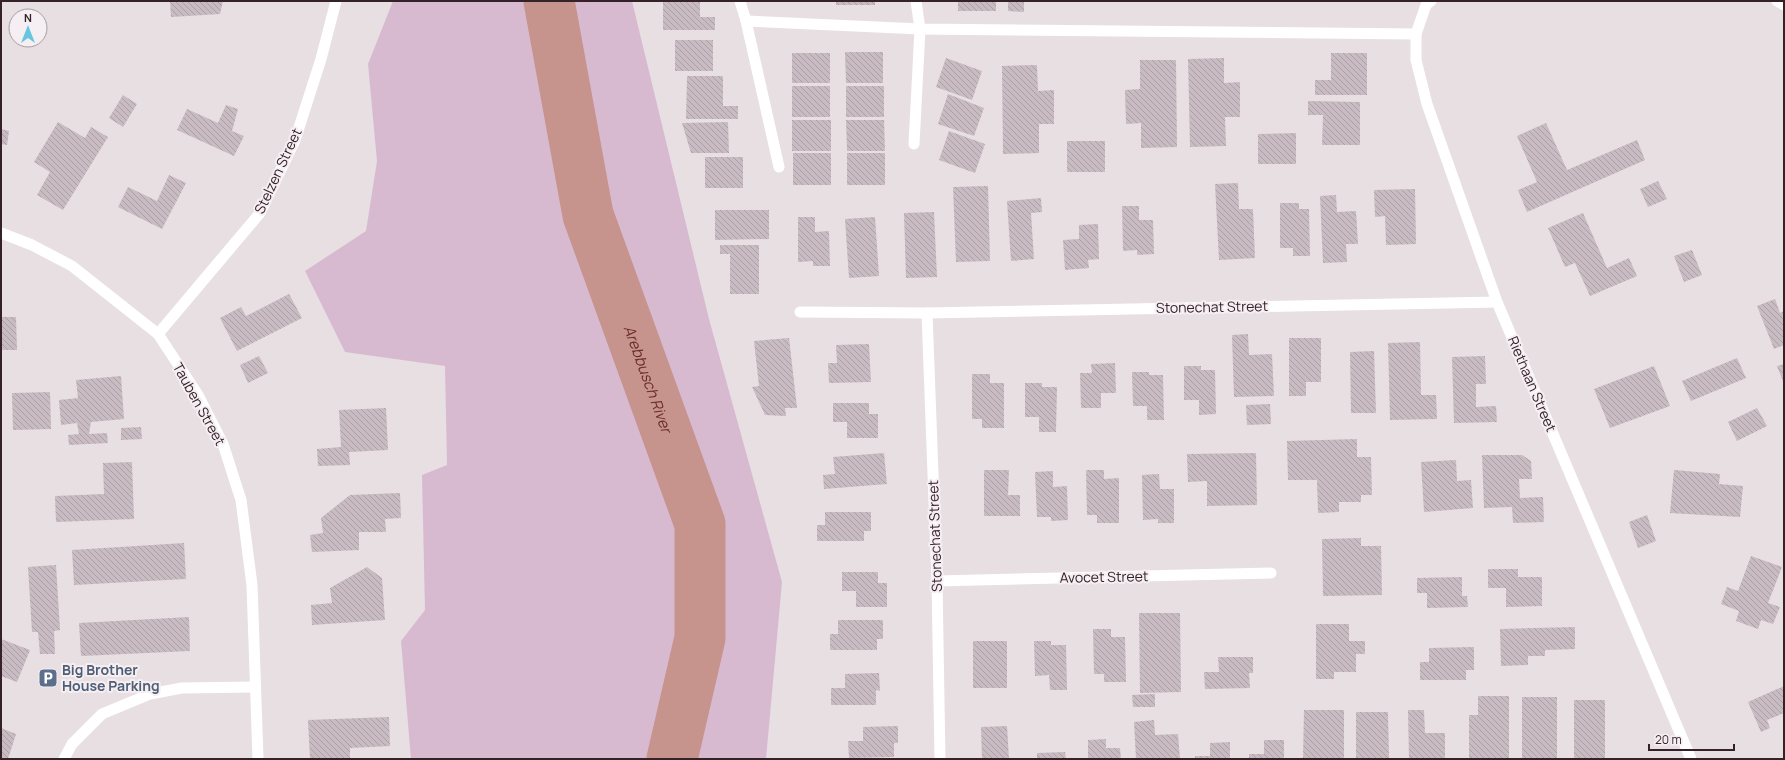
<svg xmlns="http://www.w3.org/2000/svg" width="1785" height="760" viewBox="0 0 1785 760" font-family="Manrope,sans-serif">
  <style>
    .green { fill: #d7bad0 }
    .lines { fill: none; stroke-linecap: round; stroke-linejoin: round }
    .river { stroke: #c7938d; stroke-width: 51 }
    .building { fill: url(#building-back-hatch) }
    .minor { stroke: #fff; stroke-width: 11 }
    .labels { text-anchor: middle; stroke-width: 4; stroke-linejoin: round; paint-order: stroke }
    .street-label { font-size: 14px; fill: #352228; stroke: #f5eef2 }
    .service-label { font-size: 14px; font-weight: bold; fill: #4e5e75; stroke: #f5eef2; text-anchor: start }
    .water-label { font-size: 15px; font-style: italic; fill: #692d24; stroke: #f5eef2 }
  </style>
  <defs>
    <pattern id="building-back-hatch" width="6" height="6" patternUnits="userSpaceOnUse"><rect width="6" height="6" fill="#c8bbc1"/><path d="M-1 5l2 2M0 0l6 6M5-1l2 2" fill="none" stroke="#aca0a6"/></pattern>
  </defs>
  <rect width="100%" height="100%" fill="#e8dfe3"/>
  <!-- green -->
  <polygon class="green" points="393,1 632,1 709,319 782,582 766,759 411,759 401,641 425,610 422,475 447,465 445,366 345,352 305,271 366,231 377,161 368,64"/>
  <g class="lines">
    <!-- river -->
    <path class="river" id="s1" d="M549,1L588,215L700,524V638L672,759"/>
  </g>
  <!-- building -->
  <g class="building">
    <polygon points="170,1 223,1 220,14 171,17"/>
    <polygon points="663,1 700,1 700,17 715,17 715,30 663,30"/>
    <rect x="836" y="1" width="39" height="4"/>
    <rect x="958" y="1" width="38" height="10"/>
    <polygon points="1008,1 1024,1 1024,12 1008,11"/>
    <rect x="675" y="40" width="38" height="31"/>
    <polygon points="845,52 883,52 883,83 846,83"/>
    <rect x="792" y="53" width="38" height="30"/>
    <polygon points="1331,53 1367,53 1367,95 1315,95 1315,80 1331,80"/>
    <polygon points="946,58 982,71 972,100 936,87"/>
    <polygon points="1224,58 1224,83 1240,82 1240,117 1225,117 1226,146 1190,147 1188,59"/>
    <polygon points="1140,60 1176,60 1177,147 1141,148 1141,123 1126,124 1125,90 1140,89"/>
    <polygon points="1037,65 1038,91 1054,90 1054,124 1039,124 1039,153 1003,154 1002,66"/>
    <polygon points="687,76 723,76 723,106 738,106 738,119 686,119"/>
    <rect x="792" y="86" width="38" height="31"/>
    <rect x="846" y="86" width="38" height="31"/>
    <polygon points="948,94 984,108 974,136 938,124"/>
    <polygon points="123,95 137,104 123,127 109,118"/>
    <polygon points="1308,101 1360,102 1360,145 1322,145 1323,115 1308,115"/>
    <polygon points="226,105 238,109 232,131 244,136 234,156 177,130 187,109 218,123"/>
    <rect x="792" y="120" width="39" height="31"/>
    <polygon points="846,120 884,120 885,151 847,151"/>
    <polygon points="58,122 85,138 91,127 108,137 63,210 37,195 50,172 34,162"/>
    <polygon points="728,122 729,153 691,153 682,123"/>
    <polygon points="1546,123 1567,170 1637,140 1645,160 1527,212 1518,190 1537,182 1517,136"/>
    <polygon points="1,129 9,131 7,145 1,144"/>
    <polygon points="949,131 985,144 975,173 939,160"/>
    <polygon points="1296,133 1296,164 1258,164 1258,134"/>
    <rect x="1067" y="141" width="38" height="31"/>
    <rect x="793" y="153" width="38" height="32"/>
    <rect x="847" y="153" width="38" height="32"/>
    <rect x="705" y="157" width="38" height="31"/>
    <polygon points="169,175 186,183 162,229 118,207 128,187 157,201"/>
    <polygon points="1658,181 1667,199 1648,207 1640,189"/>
    <polygon points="1238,183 1239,209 1253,209 1255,258 1219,260 1215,184"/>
    <polygon points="988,186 990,261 956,262 953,187"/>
    <polygon points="1415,189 1416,244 1386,245 1385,216 1375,217 1374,190"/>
    <polygon points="1336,195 1337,212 1356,211 1358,244 1346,244 1347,262 1323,263 1320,196"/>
    <polygon points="1041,198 1042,212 1031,213 1034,259 1011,261 1007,201"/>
    <polygon points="1280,203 1299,203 1299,209 1309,209 1310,256 1293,256 1293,248 1280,248"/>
    <polygon points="1122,206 1139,206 1139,220 1153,220 1154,254 1137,255 1137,250 1123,251"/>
    <polygon points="715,210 769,210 769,239 715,240"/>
    <polygon points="934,212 937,277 906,278 904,213"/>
    <polygon points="1583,213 1607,268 1629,258 1637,276 1590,296 1575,263 1565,267 1548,228"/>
    <polygon points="798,217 815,217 815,232 829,231 830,266 813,266 813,261 798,262"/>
    <polygon points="875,217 879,276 849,278 845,219"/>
    <polygon points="1098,224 1099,259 1088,260 1089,268 1065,270 1063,240 1079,239 1079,225"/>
    <polygon points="720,245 759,245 759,294 730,294 730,254 720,254"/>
    <polygon points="1692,250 1702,275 1684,282 1674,256"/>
    <polygon points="289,294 302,318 237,351 220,318 241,307 246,316"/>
    <polygon points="1775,299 1780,313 1784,311 1784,345 1774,349 1757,306"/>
    <polygon points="1,317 16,317 17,350 1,350"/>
    <polygon points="1248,334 1249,355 1272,354 1274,396 1234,397 1232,335"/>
    <polygon points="789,338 797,408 785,408 786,416 765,415 752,387 759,386 754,341"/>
    <polygon points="1289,338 1321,338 1321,382 1306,382 1306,396 1289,396"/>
    <polygon points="1420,342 1421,395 1436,395 1437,419 1390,420 1388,343"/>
    <polygon points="869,344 871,382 829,383 828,363 837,363 836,345"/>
    <polygon points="1374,351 1376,413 1351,413 1350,352"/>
    <polygon points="259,356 268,373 248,383 240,365"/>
    <polygon points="1485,356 1486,384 1476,384 1476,407 1496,406 1497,422 1454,423 1452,357"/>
    <polygon points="1737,358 1746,378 1691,401 1682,381"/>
    <polygon points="1115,363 1116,393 1101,393 1101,408 1081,408 1080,373 1092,373 1091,364"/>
    <polygon points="1784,364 1784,384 1777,366"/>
    <polygon points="1184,366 1201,366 1201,370 1215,370 1216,414 1199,415 1199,400 1184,400"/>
    <polygon points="1654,366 1670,406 1610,428 1594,389"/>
    <polygon points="1132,372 1149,372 1149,375 1163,375 1164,420 1147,420 1147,406 1133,406"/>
    <polygon points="972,374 990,374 990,383 1004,383 1004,428 982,428 982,419 972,419"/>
    <polygon points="121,376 124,419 91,422 89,434 107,433 108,443 69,445 68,435 79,434 77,423 61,425 59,400 78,398 76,380"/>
    <polygon points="1025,383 1042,383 1042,387 1057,387 1056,432 1039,432 1039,417 1025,417"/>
    <polygon points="50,392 51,429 13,430 12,393"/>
    <polygon points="833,403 869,403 869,414 878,414 878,438 847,438 847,422 833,422"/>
    <polygon points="1270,404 1271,424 1247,425 1246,405"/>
    <polygon points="386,408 388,450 349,452 350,465 318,466 317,449 341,447 339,410"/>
    <polygon points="1757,408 1767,426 1737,441 1728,422"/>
    <polygon points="141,427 142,439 121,440 121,428"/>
    <polygon points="1357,439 1357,457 1371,457 1372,495 1361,495 1361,502 1339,502 1339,512 1318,513 1317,480 1288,480 1287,441"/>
    <polygon points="884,453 887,484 824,489 823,475 835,474 833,457"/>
    <polygon points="1256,453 1257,505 1207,506 1207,481 1188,482 1187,454"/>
    <polygon points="1482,455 1522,455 1531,461 1532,479 1519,479 1520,498 1543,497 1544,522 1513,523 1512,507 1484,508"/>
    <polygon points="1456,460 1457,481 1471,480 1473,508 1424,512 1421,462"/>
    <polygon points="132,462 134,519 56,522 55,496 104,494 103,463"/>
    <polygon points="984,470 1009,470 1008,495 1020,495 1020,516 984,516"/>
    <polygon points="1086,470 1104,470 1104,479 1119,478 1119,523 1097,523 1097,515 1087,515"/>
    <polygon points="1674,470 1720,474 1719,484 1743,486 1740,517 1670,513"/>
    <polygon points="1053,471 1053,487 1067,486 1068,520 1051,521 1051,517 1037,517 1035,472"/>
    <polygon points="1159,474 1160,489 1174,489 1174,523 1158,523 1158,519 1143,520 1142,475"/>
    <polygon points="400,493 401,518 385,519 386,532 359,532 359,550 312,552 310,535 323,533 321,518 350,495"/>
    <polygon points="825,512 871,512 871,531 864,531 864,541 817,541 817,525 825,525"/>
    <polygon points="1647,515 1656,541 1638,548 1629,522"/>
    <polygon points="1361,538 1361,546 1381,546 1382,595 1323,596 1322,539"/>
    <polygon points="184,543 186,579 74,585 72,550"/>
    <polygon points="1751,556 1782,567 1768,603 1780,607 1773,624 1761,620 1758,629 1736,621 1739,611 1721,604 1727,587 1738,591"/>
    <polygon points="56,565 60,630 54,631 55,654 40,654 38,632 32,632 28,567"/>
    <polygon points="367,567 382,578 385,620 312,625 311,605 332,603 330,588"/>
    <polygon points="1488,569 1518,569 1518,577 1542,577 1542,606 1506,607 1506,588 1488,588"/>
    <polygon points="842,572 878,572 878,583 887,583 887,607 856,607 856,591 842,591"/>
    <polygon points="1462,577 1462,596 1467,596 1468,607 1427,608 1427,593 1417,593 1417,578"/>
    <polygon points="1139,613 1180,613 1181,692 1140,693"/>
    <polygon points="189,617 190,651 81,656 79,623"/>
    <polygon points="838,620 883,620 883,639 877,639 877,650 830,650 830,634 838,634"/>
    <polygon points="1316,624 1349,624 1349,641 1365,641 1365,654 1356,654 1356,672 1334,672 1334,679 1316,679"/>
    <polygon points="1575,627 1575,649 1545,650 1545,656 1528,656 1528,665 1501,666 1500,629"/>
    <polygon points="1093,629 1111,629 1111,637 1125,637 1126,682 1104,682 1104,674 1094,674"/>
    <polygon points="1,639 30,650 17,682 1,676"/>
    <rect x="973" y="641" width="34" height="47"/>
    <polygon points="1034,641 1051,641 1051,645 1066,645 1067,690 1050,690 1049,675 1035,676"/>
    <polygon points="1474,647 1474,670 1466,670 1466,680 1420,680 1420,662 1429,662 1429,648"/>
    <polygon points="1218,657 1253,657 1253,673 1249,673 1250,688 1205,689 1204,672 1219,672"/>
    <polygon points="879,673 880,691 876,690 876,705 831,705 831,688 845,688 845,674"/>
    <polygon points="1784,686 1784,713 1767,720 1770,728 1761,732 1748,702"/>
    <polygon points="1155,694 1155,707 1133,707 1132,695"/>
    <polygon points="1478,696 1509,696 1509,759 1469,759 1469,715 1478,715"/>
    <rect x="1522" y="697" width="35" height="62"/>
    <rect x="1574" y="700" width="31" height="59"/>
    <polygon points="1304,710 1344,710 1344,759 1303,759"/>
    <polygon points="1408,710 1424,710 1425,733 1445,733 1445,759 1409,759"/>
    <polygon points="1356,712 1388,712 1389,759 1356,759"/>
    <polygon points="389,717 390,746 350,748 350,759 310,759 308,720"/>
    <polygon points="1154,720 1155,735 1178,734 1180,759 1136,759 1134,722"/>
    <polygon points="898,726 898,743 894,743 894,757 849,758 848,741 863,741 863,727"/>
    <polygon points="1007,726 1009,759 982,759 981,727"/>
    <polygon points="1,728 16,734 8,759 1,759"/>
    <polygon points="1106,739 1106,748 1120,748 1121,759 1088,759 1088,740"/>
    <polygon points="1264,740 1284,740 1284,759 1249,759 1249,754 1264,754"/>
    <polygon points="1230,742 1230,759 1195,759 1195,756 1210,756 1210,743"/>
    <polygon points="1065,752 1066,759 1037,759 1037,753"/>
  </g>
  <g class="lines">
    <!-- minor -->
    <g class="minor">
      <polyline points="740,1 746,21 779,167"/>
      <polyline points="1431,1 1426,5 1416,34 1416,60 1427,104 1497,302 1691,759"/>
      <polyline points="1777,1 1784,5"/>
      <polyline points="746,21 920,29 1416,34"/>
      <polyline points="914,144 920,29 916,1"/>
      <polyline points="1,233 32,245 72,266 158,334 198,395 223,444 241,500 252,585 258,759"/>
      <polyline points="800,312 927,313 1497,302"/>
      <polyline points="927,313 937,581 940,759"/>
      <polyline points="158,334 260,213 295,140 321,59 336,1"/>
      <polyline points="937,581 1271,573"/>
      <polyline points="64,759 72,744 102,714 150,694 182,688 255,687"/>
    </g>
  </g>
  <!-- icons -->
  <defs>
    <symbol id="parking-square" viewBox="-11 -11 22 22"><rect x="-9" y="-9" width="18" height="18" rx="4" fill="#5c6f8a" stroke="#f5eef2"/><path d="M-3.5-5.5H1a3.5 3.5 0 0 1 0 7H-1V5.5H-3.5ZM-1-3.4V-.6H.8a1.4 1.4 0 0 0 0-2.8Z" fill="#fff"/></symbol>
  </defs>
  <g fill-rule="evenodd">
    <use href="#parking-square" x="37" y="667" width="22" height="22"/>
  </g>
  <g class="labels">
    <!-- street labels -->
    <g class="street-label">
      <text transform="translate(278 171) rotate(-65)" y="5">Stelzen Street</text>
      <text transform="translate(1212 307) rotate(-1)" y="5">Stonechat Street</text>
      <text transform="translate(1532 384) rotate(67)" y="5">Riethaan Street</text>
      <text transform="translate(199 404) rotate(61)" y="5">Tauben Street</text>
      <text transform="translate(935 536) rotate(-92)" y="5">Stonechat Street</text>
      <text transform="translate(1104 577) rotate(-1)" y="5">Avocet Street</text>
    </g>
    <!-- service labels -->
    <g class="service-label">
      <text x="62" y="675">Big Brother<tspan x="62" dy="16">House Parking</tspan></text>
    </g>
    <!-- water labels -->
    <g class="water-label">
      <text dy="5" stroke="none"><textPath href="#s1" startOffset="392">Arebbusch River</textPath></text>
    </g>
  </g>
  <!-- border -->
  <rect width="1785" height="760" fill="none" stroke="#352228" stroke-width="4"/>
  <!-- north arrow -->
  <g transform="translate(28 28)"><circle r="19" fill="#f5eef2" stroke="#a89ca1"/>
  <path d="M0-3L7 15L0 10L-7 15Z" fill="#65c6df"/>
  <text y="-6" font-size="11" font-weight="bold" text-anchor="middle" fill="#352228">N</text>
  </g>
  <!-- scale -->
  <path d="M1649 744v6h85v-6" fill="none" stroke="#352228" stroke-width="2"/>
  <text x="1655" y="744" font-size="12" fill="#352228" stroke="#f5eef2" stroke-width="3" paint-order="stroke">20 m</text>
</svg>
